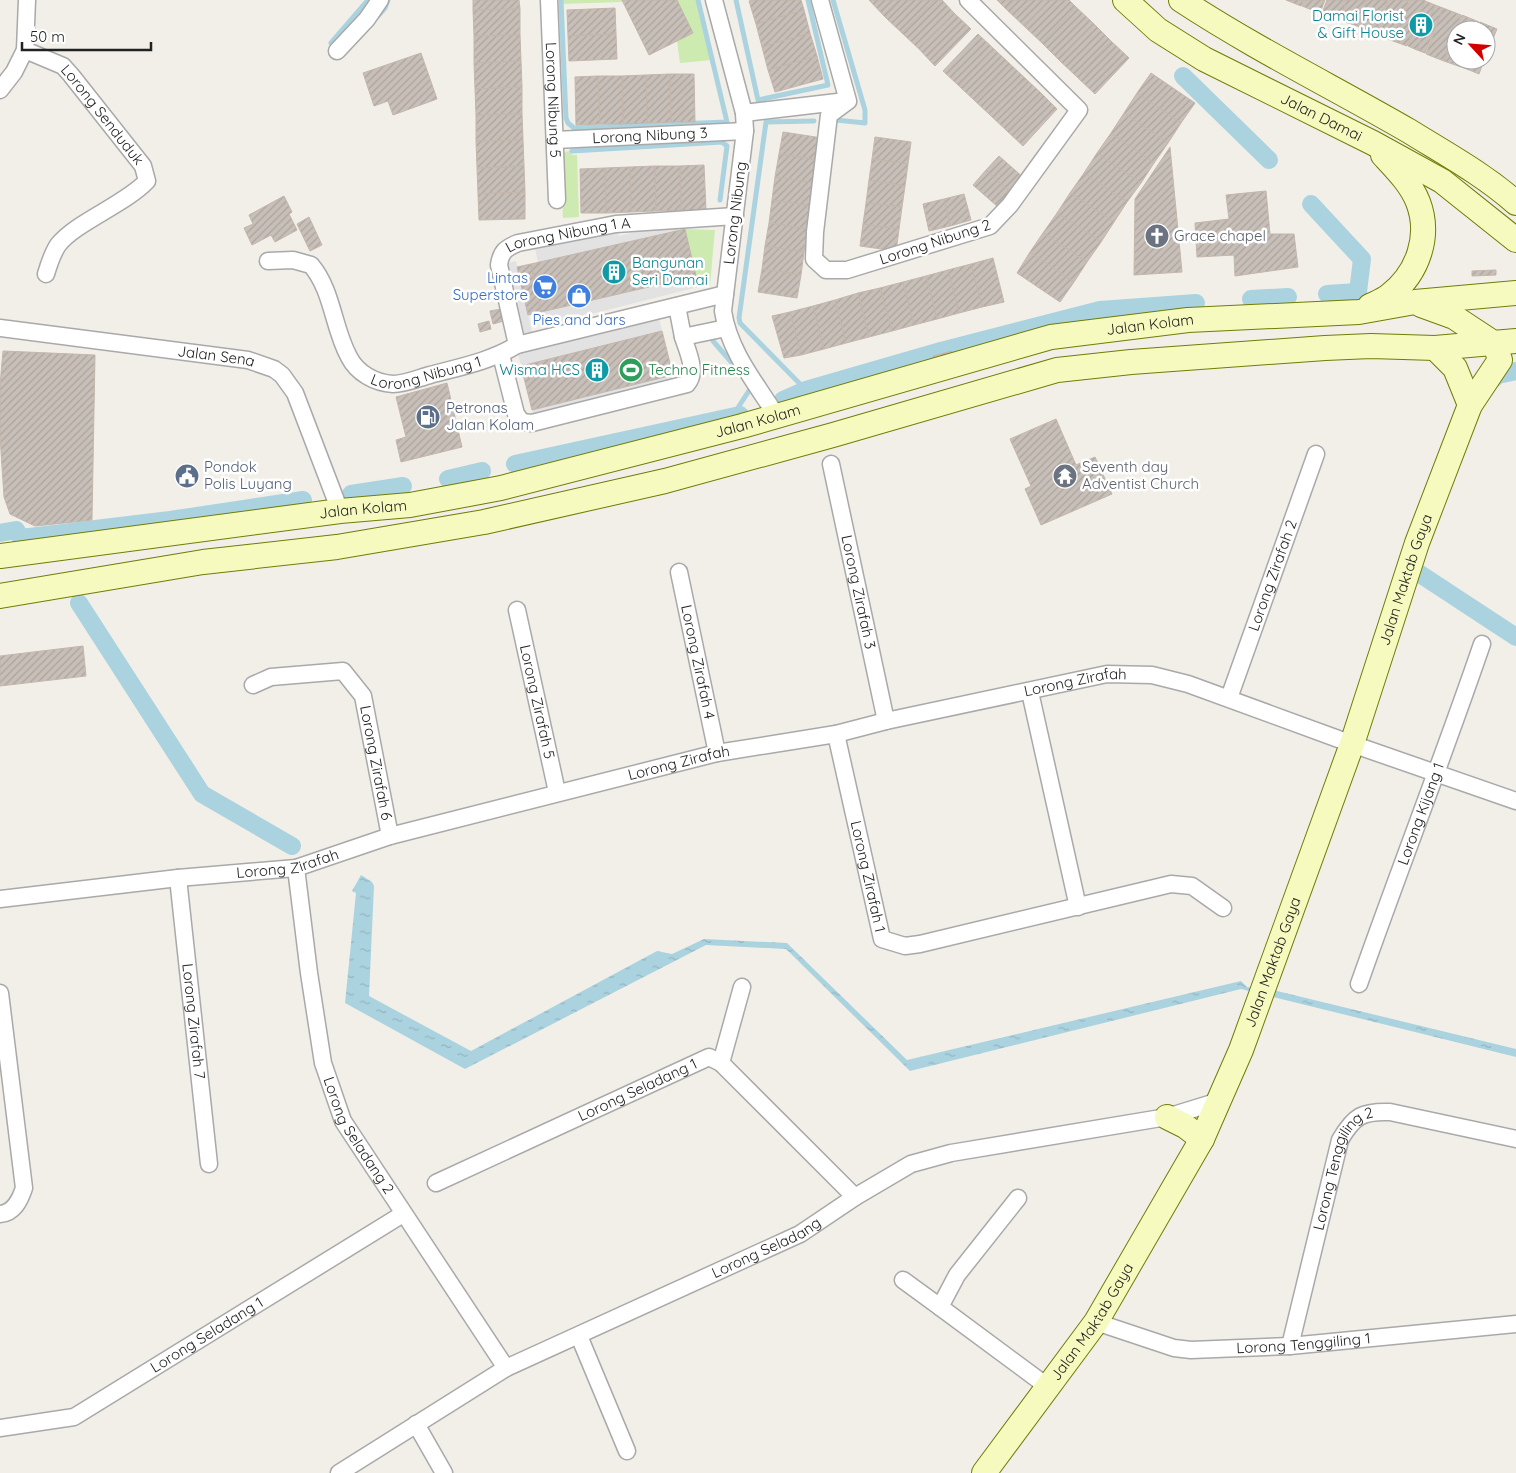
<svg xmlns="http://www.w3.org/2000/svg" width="1516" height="1473" viewBox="0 0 1516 1473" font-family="Quicksand,sans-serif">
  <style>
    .grass { fill: #cdebb0 }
    .parking { fill: #e2e2e2 }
    .water { fill: url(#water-ripples) }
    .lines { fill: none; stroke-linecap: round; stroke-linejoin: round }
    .stream { stroke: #aad3df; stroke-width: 5 }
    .canal { stroke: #aad3df; stroke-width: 18 }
    .building { fill: url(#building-hatch); stroke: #c4b6ab }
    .street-casing { stroke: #a9a9a9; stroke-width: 19 }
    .secondary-casing { stroke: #707d05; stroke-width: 26 }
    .street { stroke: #fff; stroke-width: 16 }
    .secondary { stroke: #f7fabf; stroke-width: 24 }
    .labels { text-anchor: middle; stroke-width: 5; stroke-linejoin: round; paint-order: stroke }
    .culture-label { font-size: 15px; fill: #0d838f; stroke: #fff; text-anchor: end }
    .street-label { font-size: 15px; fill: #222; stroke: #fff }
    .worship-label { font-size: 15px; fill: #5b616d; stroke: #fff; text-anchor: start }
    .shop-label { font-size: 15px; fill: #366cbe; stroke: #fff; text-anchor: end }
    .leisure-label { font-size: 15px; fill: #27864d; stroke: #fff; text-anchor: start }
    .service-label { font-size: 15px; fill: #4e5e75; stroke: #fff; text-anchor: start }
  </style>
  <defs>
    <pattern id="water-ripples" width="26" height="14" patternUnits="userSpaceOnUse" patternTransform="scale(1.25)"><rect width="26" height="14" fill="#aad3df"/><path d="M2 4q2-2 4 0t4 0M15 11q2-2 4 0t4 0" fill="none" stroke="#92b5bf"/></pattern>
    <pattern id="building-hatch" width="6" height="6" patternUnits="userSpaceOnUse" patternTransform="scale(1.25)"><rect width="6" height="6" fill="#c7bfb8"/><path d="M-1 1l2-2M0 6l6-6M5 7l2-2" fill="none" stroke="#aba49e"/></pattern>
  </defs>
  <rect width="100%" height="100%" fill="#f2efe9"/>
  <!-- grass -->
  <g class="grass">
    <polygon points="561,0 622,0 623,2 561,4"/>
    <polygon points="677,0 698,0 712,60 680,63 677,41 693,33"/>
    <polygon points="571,150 572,155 577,155 579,217 563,218 560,154"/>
    <polygon points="685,229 715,230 710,285 698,287"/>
  </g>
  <!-- parking -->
  <g class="parking">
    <polygon points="676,222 678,230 538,263 535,248 617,229 619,236"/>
    <polygon points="516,261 532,332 520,334 505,264"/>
    <polygon points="696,276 698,287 544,326 541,312"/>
    <polygon points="659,318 662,331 521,366 518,353"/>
    <polygon points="673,375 675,381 534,417 532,410"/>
  </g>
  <!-- water -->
  <polygon class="water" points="361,875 372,882 374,886 369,996 471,1051 657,951 672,954 704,939 787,943 907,1060 1241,981 1247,987 1277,991 1516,1049 1516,1057 1241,989 910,1071 786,949 706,945 465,1069 345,1003 356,893 352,891"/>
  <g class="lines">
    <!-- stream -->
    <g class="stream">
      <polyline points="561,0 566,118 568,123 574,128 727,122 698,0"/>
      <polyline points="736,0 758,100 828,85 808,0"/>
      <polyline points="833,0 865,110 865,123 836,120"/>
      <polyline points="377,17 385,8 388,0"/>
      <polyline points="331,43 368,0"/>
      <polyline points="572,151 722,142 727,146 720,200"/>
      <polyline points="713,341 739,371"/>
      <polyline points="806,390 740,323 739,318 766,122 814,121"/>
      <polyline points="732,417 752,386 751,385"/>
    </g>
    <!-- canal -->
    <g class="canal">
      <polyline points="1183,76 1269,160"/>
      <polyline points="1311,204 1362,259 1358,292 1327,294"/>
      <polyline points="1251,299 1288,297"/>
      <polyline points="1487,384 1498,375 1516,371"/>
      <polyline points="783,400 806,390 941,351 1100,310 1196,303"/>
      <polyline points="515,464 740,415"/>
      <polyline points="448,479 482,471"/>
      <polyline points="351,494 403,486"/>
      <polyline points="0,533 16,530 23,541"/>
      <polyline points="21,538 170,520 303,500"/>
      <polyline points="1417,572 1516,637"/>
      <polyline points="79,603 202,794 292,846"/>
    </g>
  </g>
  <!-- building -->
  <g class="building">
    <polygon points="473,0 519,0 520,9 473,10"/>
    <polygon points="622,0 677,0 693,33 649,55"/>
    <polygon points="753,0 801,0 804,10 756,24 749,1"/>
    <polygon points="869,0 902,0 885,17"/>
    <polygon points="902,0 934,0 902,33 885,17"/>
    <polygon points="934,0 942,0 954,13 919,49 902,33"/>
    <polygon points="997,0 1015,0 1006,9"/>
    <polygon points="1015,0 1049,0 1024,26 1006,9"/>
    <polygon points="1049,0 1069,0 1076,7 1042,43 1024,26"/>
    <polygon points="1286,0 1304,0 1301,6"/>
    <polygon points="1305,0 1325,0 1320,13 1302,6"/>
    <polygon points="1327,0 1347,0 1339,20 1322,13"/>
    <polygon points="1347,0 1367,0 1357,26 1339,20"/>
    <polygon points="1367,0 1388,0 1375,33 1357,26"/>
    <polygon points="1389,0 1409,0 1393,41 1375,34"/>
    <polygon points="1410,0 1425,0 1407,46 1393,41"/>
    <polygon points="1425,1 1435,5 1417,50 1408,46"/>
    <polygon points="1435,5 1443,8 1425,53 1417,50"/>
    <polygon points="1076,7 1094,24 1059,60 1042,43"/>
    <polygon points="615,8 616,34 568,36 567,10"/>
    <polygon points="1443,8 1461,15 1444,61 1426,54"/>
    <polygon points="520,9 520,35 474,36 473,10"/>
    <polygon points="804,10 810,33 762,47 756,24"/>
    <polygon points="954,13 971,29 935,66 919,49"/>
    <polygon points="1462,15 1479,22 1476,30 1456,30 1456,60 1464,60 1461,67 1444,61"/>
    <polygon points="1480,22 1497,29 1486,55 1486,30 1477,30"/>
    <polygon points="1094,24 1111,41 1077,77 1059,60"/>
    <polygon points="810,33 817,56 768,70 762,47"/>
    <polygon points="616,34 617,59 569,61 568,36"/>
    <polygon points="978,34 994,49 959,86 943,71"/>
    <polygon points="520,35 521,61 474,63 474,36"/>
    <polygon points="1111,41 1129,58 1095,94 1077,77"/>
    <polygon points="994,49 1010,64 975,101 959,86"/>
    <polygon points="421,53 437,99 393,115 388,101 374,106 363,73"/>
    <polygon points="817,56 823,79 775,92 768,70"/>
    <polygon points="1465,60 1484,60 1479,74 1462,67"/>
    <polygon points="521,61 522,87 475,89 474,63"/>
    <polygon points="1010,64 1026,79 989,114 975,101"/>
    <polygon points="1151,73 1195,103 1181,123 1137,93"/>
    <polygon points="670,74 671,122 647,123 646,75"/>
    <polygon points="670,74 694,74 695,122 671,122"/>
    <polygon points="646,75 647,123 623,124 622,76"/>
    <polygon points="598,76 600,124 576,125 575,77"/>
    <polygon points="598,76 622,76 623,124 600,124"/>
    <polygon points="1026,79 1042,94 1007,131 989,114"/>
    <polygon points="522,87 522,114 476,115 475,89"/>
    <polygon points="1137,93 1181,123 1168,143 1124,113"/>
    <polygon points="1042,94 1057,109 1023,146 1007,131"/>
    <polygon points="1124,113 1168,143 1154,163 1111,133"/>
    <polygon points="522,114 523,140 476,141 476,115"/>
    <polygon points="783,132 822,138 818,160 779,154"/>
    <polygon points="1111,133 1154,163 1141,183 1097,153"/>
    <polygon points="875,137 911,142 908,164 872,159"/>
    <polygon points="523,140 524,166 477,168 476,141"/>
    <polygon points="1170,147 1182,272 1134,275 1135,199"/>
    <polygon points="1097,153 1141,183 1127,202 1084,173"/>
    <polygon points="779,154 818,160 815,183 775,177"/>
    <polygon points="999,156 1024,178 1011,193 986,170"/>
    <polygon points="872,159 908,164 905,186 869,180"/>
    <polygon points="704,165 706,210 681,210 680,166"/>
    <polygon points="524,166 525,192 478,194 477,168"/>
    <polygon points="655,166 656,211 631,212 630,167"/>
    <polygon points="655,166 680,166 681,210 656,211"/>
    <polygon points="630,167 631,212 606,213 605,168"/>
    <polygon points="605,168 606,213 581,213 580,169"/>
    <polygon points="986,170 1011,193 998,207 973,185"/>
    <polygon points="1084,173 1127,202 1114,222 1070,193"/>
    <polygon points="775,177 815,183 812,206 772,200"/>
    <polygon points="869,180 905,186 902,207 866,203"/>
    <polygon points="1266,191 1270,234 1294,234 1298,267 1235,276 1234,255 1197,257 1195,223 1229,219 1226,195"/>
    <polygon points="525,192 525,219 479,220 478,194"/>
    <polygon points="1070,193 1114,222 1101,242 1057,213"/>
    <polygon points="964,194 971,220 950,226 944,199"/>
    <polygon points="284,196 292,212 289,214 297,230 275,242 271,235 252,245 244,228 253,224 249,215"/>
    <polygon points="944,199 950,226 929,231 923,204"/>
    <polygon points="772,200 812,206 808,229 769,223"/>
    <polygon points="866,203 902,207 899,229 863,224"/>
    <polygon points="1057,213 1101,242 1087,262 1043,233"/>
    <polygon points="309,217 322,245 310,251 297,224"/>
    <polygon points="769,223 808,229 804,252 765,246"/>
    <polygon points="863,224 899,229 896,251 860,246"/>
    <polygon points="685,229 696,276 541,312 531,264"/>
    <polygon points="1043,233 1087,262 1074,282 1030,252"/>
    <polygon points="765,246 804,252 801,275 762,269"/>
    <polygon points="1030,252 1074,282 1060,302 1017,273"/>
    <polygon points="993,258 1004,302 982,307 971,264"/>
    <polygon points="531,264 541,312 528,315 517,267"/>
    <polygon points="971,264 982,307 959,313 948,270"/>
    <polygon points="762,269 801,275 797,298 758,292"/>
    <polygon points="948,270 959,313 937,319 926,276"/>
    <polygon points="1496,270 1496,275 1472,276 1472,271"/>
    <polygon points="926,276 937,319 914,325 903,282"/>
    <polygon points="903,282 914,325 892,331 880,288"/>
    <polygon points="880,288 892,331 869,337 858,293"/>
    <polygon points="858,293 869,337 846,343 835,300"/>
    <polygon points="835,300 846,343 824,349 813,306"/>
    <polygon points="813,306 824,349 801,355 790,312"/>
    <polygon points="501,309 504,321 493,324 490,311"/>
    <polygon points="790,312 801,355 784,358 772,316"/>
    <polygon points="489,321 491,329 480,332 478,324"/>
    <polygon points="662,331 673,375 532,410 521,366"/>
    <polygon points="3,351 95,355 92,520 35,526 10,514 4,497 0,436 0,385"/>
    <polygon points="952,351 953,355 934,360 933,356"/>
    <polygon points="447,383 462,447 401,462 396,440 406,437 396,397"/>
    <polygon points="1056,419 1076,465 1095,457 1112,494 1041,525 1025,489 1031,486 1010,439"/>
    <polygon points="83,646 86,676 0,686 0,656"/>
  </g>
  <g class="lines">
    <defs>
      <g id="street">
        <path id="s1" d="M549,0L557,200"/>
        <path d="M714,0L744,113L745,131L723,311C729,351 755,382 776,415"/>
        <polyline points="820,0 848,101 829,115 815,232 814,259 826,270 847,270 990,226 1010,205 1079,110 968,0"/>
        <path id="s2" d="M25,50L63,66L71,75L143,166L147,181C124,205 76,222 58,245C52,254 49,264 46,274"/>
        <polyline points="337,51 367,19 380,0"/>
        <polyline points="0,90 14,72 25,50 27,0"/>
        <polyline points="744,113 846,101"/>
        <path id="s3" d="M555,140L745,131"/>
        <path id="s4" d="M268,261L293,260L311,265C333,291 333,328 349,357C357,373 375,383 393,384C405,384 419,378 430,375C460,367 491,361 517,345L725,294"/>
        <polyline points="677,306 683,337"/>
        <path id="s5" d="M0,328L248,360L274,369L282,375L295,393L340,511"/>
        <path id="s6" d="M517,345L499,265C501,251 506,248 518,243L616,224L735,216"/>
        <path d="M501,355L516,414L522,422L532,423L687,384C698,372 687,350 683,337L726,328"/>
        <path id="s7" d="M831,464L886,721"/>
        <path id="s8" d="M679,572L717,753"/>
        <path id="s9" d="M517,610L557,792"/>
        <path id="s10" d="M253,685L271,677L343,671L363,696L390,836"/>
        <polyline points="1030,692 1078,907"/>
        <path id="s11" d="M1229,698L1316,454"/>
        <path id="s12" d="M836,734L882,939L905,946L920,944L1171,884L1192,886L1223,908"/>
        <path id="s13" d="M296,868L309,973L323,1063L343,1121L506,1368"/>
        <path id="s14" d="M178,878L209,1164"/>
        <path id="s15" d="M0,899L178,878L296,868L390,836L717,753L836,734L886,721L1107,674L1152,675L1188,684L1352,744L1516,801"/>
        <path id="s16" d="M1359,984C1399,870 1443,758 1482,644"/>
        <path d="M0,993L24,1188C20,1200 14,1213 0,1214"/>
        <polyline points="721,1063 742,987"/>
        <path id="s17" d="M436,1183L709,1057L721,1063L855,1197"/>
        <polyline points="1018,1198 957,1275 940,1307 1048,1387"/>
        <polyline points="903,1280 940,1307"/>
        <path id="s18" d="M1096,1322L1174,1348L1191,1350L1290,1346L1516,1324"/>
        <polyline points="579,1336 627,1451"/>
        <path id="s19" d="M1290,1346L1340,1140C1354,1116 1362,1111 1390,1112L1516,1139"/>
        <polyline points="416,1424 444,1473"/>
        <path id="s20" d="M0,1428L74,1417L403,1214"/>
        <path id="s21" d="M339,1473L506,1368L800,1234L855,1197L911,1164L951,1153L1167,1117L1219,1101"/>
      </g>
      <g id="secondary">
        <path id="s22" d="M1125,0L1158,30L1204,59L1373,143L1442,181L1516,240"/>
        <path d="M1181,0C1254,48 1333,87 1409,131C1446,154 1483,174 1516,203"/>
        <polyline points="1421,305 1454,317 1495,344"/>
        <path d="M1370,306C1376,303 1384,300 1390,295C1418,273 1431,236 1418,202C1411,184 1396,169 1383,155"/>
        <polyline points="1435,348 1455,368 1470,405"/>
        <path id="s23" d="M0,556L340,511L410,505L501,488L742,426L1051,337L1188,320L1359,312L1415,302L1516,293"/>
        <polyline points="0,596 203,562 337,547 484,522 665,481 833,435 1057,370 1131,362 1325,348 1371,346 1435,348 1516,341"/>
        <polyline points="1167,1117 1185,1126 1202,1139"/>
        <path id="s24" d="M984,1473L1096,1322L1202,1139L1241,1050L1352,744L1417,543L1470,405L1500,360L1495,344"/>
      </g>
    </defs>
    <!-- street casing -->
    <use href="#street" class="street-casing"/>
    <!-- secondary casing -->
    <use href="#secondary" class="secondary-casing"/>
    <!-- street -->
    <use href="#street" class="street"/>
    <!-- secondary -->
    <use href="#secondary" class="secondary"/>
  </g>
  <!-- icons -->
  <defs>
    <symbol id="building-disc" viewBox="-11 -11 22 22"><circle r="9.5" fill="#0f9aa8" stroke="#fff"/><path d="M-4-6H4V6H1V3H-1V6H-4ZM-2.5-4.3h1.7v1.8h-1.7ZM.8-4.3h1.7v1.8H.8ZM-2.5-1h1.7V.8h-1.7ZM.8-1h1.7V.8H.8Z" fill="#fff"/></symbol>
    <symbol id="church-disc" viewBox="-11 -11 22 22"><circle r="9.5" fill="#6b7280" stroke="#fff"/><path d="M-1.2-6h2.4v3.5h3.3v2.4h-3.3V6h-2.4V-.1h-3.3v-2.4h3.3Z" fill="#fff"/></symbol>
    <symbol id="supermarket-disc" viewBox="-11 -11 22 22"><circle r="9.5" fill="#3f7fe0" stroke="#fff"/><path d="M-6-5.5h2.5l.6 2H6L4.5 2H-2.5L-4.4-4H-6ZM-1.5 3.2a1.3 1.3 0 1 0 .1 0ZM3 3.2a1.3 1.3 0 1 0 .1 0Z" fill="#fff"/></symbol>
    <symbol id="shop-disc" viewBox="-11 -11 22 22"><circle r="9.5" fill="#3f7fe0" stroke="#fff"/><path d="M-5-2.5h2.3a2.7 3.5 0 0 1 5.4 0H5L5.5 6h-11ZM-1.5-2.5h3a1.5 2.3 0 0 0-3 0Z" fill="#fff"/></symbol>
    <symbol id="stadium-disc" viewBox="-11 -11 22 22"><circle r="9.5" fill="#2e9e5b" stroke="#fff"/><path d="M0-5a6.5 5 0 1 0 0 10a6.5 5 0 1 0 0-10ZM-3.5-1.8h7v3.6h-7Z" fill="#fff"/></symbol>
    <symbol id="fuel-disc" viewBox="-11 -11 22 22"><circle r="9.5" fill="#5c6f8a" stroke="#fff"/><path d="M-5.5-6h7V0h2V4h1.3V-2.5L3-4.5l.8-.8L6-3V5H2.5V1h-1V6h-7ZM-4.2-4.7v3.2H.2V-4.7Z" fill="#fff"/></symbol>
    <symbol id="civic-disc" viewBox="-11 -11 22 22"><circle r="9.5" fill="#5c6f8a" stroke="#fff"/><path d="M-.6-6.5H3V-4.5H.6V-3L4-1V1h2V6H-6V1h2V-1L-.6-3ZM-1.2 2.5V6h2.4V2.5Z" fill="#fff"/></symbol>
    <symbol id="temple-disc" viewBox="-11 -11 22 22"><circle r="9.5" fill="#6b7280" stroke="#fff"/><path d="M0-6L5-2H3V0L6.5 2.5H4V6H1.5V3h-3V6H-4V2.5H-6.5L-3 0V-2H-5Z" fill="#fff"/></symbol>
  </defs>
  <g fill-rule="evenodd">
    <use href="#building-disc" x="1407" y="11" width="28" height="28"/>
    <use href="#church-disc" x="1143" y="222" width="28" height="28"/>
    <use href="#building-disc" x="600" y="258" width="28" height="28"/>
    <use href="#supermarket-disc" x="531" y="273" width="28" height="28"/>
    <use href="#shop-disc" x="565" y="282" width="28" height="28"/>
    <use href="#building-disc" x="583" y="356" width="28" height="28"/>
    <use href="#stadium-disc" x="617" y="356" width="28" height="28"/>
    <use href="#fuel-disc" x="414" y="403" width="28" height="28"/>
    <use href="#civic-disc" x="173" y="462" width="28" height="28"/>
    <use href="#temple-disc" x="1051" y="462" width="28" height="28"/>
  </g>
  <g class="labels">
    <!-- culture labels -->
    <g class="culture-label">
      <text x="1404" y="21">Damai Florist<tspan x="1404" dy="17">&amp; Gift House</tspan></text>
      <text x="632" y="268" text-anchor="start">Bangunan<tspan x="632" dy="17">Seri Damai</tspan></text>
      <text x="580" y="375">Wisma HCS</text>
    </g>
    <!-- street labels -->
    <g class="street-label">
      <text dy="5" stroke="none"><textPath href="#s1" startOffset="100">Lorong Nibung 5</textPath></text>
      <text dy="5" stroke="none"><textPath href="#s2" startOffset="104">Lorong Senduduk</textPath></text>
      <text dy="5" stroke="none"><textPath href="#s22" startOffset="230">Jalan Damai</textPath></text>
      <text dy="5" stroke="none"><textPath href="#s3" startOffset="95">Lorong Nibung 3</textPath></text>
      <text transform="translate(735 213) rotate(-83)" y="5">Lorong Nibung</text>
      <text dy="5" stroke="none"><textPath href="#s6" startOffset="164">Lorong Nibung 1 A</textPath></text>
      <text transform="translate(935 242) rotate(-18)" y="5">Lorong Nibung 2</text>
      <text dy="5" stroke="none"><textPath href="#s23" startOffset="1176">Jalan Kolam</textPath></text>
      <text dy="5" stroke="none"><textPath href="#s5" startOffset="218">Jalan Sena</textPath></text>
      <text dy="5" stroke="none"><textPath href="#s4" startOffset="232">Lorong Nibung 1</textPath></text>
      <text dy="5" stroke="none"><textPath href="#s23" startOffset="771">Jalan Kolam</textPath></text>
      <text dy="5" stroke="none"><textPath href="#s23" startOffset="366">Jalan Kolam</textPath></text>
      <text dy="5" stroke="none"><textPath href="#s11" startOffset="130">Lorong Zirafah 2</textPath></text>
      <text dy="5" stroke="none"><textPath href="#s24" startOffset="995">Jalan Maktab Gaya</textPath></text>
      <text dy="5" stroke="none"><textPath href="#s7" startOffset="131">Lorong Zirafah 3</textPath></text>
      <text dy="5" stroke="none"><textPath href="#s8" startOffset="92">Lorong Zirafah 4</textPath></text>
      <text dy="5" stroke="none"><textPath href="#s15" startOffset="1100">Lorong Zirafah</textPath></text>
      <text dy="5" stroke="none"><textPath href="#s9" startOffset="94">Lorong Zirafah 5</textPath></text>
      <text dy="5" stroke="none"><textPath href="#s15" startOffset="695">Lorong Zirafah</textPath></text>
      <text dy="5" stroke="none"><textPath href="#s10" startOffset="192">Lorong Zirafah 6</textPath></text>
      <text dy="5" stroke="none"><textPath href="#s16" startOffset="181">Lorong Kijang 1</textPath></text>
      <text dy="5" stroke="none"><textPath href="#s15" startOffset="290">Lorong Zirafah</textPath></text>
      <text dy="5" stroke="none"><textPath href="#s12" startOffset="146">Lorong Zirafah 1</textPath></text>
      <text dy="5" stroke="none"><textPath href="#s24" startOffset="590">Jalan Maktab Gaya</textPath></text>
      <text dy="5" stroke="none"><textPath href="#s14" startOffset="144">Lorong Zirafah 7</textPath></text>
      <text dy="5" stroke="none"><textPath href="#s17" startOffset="222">Lorong Seladang 1</textPath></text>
      <text dy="5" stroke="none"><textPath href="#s13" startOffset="278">Lorong Seladang 2</textPath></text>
      <text dy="5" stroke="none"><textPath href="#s19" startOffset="188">Lorong Tenggiling 2</textPath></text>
      <text dy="5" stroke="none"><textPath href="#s21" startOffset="484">Lorong Seladang</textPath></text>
      <text dy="5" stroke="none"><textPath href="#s24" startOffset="186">Jalan Maktab Gaya</textPath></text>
      <text dy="5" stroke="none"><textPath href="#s20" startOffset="231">Lorong Seladang 1</textPath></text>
      <text dy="5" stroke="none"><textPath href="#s18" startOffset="212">Lorong Tenggiling 1</textPath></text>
    </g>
    <!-- worship labels -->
    <g class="worship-label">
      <text x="1174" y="241">Grace chapel</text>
      <text x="1082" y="472">Seventh day<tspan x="1082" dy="17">Adventist Church</tspan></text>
    </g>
    <!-- shop labels -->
    <g class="shop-label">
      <text x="528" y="283">Lintas<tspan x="528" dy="17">Superstore</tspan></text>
      <text x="579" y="325" text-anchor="middle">Pies and Jars</text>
    </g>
    <!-- leisure labels -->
    <g class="leisure-label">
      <text x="648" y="375">Techno Fitness</text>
    </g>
    <!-- service labels -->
    <g class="service-label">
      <text x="446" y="413">Petronas<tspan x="446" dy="17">Jalan Kolam</tspan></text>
      <text x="204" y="472">Pondok<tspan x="204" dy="17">Polis Luyang</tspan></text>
    </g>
  </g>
  <!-- north arrow -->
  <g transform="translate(1471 45) rotate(296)"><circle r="24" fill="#ffffff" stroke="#a7a7a7"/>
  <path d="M0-4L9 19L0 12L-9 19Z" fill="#d40000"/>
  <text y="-8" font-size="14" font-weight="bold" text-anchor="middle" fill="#222222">N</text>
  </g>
  <!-- scale -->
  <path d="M22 42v8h129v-8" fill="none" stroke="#222222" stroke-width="2.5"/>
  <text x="30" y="42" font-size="15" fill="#222222" stroke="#ffffff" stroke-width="4" paint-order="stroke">50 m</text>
</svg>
